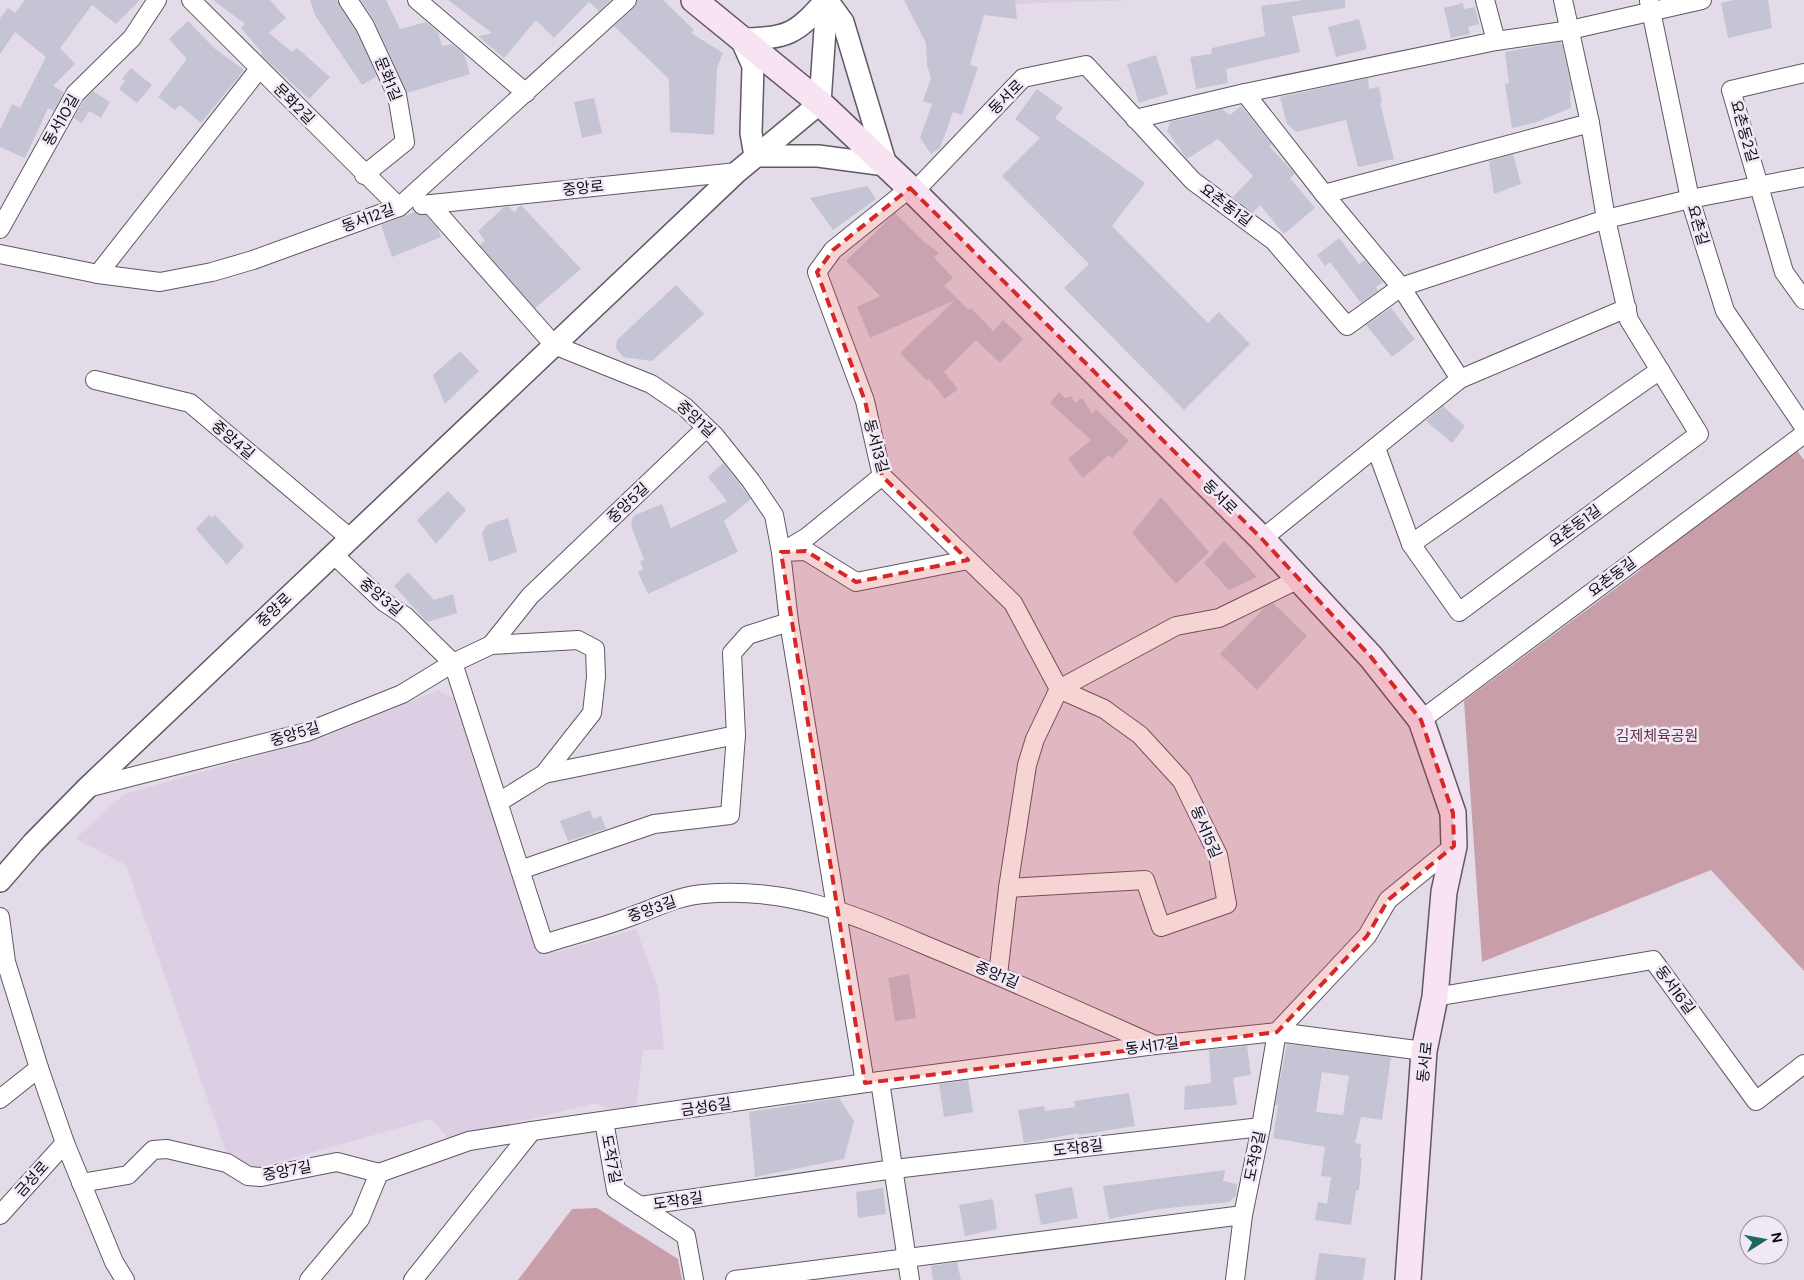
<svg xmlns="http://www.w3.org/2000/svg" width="1804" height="1280" viewBox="0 0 1804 1280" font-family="'DM Sans','Noto Sans KR',sans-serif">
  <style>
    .built { fill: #dccfe4 }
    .green { fill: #c89fa9 }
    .building { fill: #c5c4d4; fill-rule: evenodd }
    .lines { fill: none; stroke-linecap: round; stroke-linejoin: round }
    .minor-casing { stroke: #605864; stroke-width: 20 }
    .tertiary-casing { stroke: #605864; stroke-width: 24 }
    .secondary-casing { stroke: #605864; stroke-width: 28 }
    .minor { stroke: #fff; stroke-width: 18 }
    .tertiary { stroke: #fff; stroke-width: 21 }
    .secondary { stroke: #f8e3f2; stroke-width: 25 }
    .marked { fill: #d62828; fill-opacity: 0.2; stroke: #d62828; stroke-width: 4; stroke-dasharray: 10 6; stroke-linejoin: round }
    .labels { text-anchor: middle; stroke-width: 5; stroke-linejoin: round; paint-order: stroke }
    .street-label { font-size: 15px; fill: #0d0a0f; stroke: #f1e8f6 }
    .park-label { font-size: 15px; fill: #6a3142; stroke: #f1e8f6 }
  </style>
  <rect width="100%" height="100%" fill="#e4dbe9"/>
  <!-- built -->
  <g class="built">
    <polygon points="1013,0 1137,0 1013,4"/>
    <polygon points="438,690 457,700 537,947 555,953 636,929 658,987 664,1050 643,1050 636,1106 613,1110 595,1103 449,1139 431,1119 253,1169 226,1152 126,865 75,839 124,794 324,737"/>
  </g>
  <!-- green -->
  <g class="green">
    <polygon points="1793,445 1804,460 1804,971 1711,870 1482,962 1464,701 1639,571 1724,492"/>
    <polygon points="597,1208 678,1259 682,1280 518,1280 572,1209"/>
  </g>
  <!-- building -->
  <g class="building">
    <polygon points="25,0 140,0 116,24 92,5 60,48 75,64 53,86 64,92 54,111 48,108 25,158 0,147 0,130 12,104 20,108 46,57 15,32 0,54 0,18 8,8 15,13"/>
    <polygon points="213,0 270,0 286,18 269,33 292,52 297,48 330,77 309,99 261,55 262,53 241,28 245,24"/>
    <polygon points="310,0 337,0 356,31 377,76 362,85 315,15"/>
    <polygon points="361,0 386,0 400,29 426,22 438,32 442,46 452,44 464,54 470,74 407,93 375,22"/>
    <polygon points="448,0 611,0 599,11 589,2 554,38 536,20 504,58 478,36 492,33"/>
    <polygon points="637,0 663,0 694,30 691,33 723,53 717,68 714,135 670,132 669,79 614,26 634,8"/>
    <polygon points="904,0 1015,0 1017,19 984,15 970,65 978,67 962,115 953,112 940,148 931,154 920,138 932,104 923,101 931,78 927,65 926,43"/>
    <polygon points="1304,0 1345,0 1345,8 1292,16 1300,52 1226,69 1228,83 1196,89 1190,57 1211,54 1212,48 1265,36 1261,6"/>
    <polygon points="1734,0 1768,0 1772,28 1728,38 1721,3"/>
    <polygon points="1463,3 1464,9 1475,7 1479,24 1468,27 1470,34 1451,38 1444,8"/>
    <polygon points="1359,19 1367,49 1336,57 1328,27"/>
    <polygon points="188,21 214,48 244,70 201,123 180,105 175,110 158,97 187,59 169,39"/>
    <polygon points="1559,42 1562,44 1572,90 1570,91 1571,108 1534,123 1512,128 1505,84 1509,83 1505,52"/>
    <polygon points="1156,55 1168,94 1139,103 1127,64"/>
    <polygon points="131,68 152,85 137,103 119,89 125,81 122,79"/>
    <polygon points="1368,78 1369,89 1379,87 1382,103 1380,103 1394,159 1358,167 1346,120 1296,132 1287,124 1280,97"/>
    <polygon points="1037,89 1063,108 1055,118 1145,183 1112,226 1208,323 1219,312 1250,344 1184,410 1064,288 1089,264 1002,176 1040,138 1015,119"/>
    <polygon points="93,91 110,102 101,118 89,111 82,123 74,118 84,100"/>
    <polygon points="594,98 602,133 582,138 574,102"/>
    <polygon points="1241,106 1272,144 1269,146 1295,174 1290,178 1315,208 1284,234 1260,205 1253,212 1233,197 1253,176 1218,139 1187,159 1167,131 1170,122 1222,109 1230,115"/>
    <polygon points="1513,154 1521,184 1494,194 1489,161"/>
    <polygon points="867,186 876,199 833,230 810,198"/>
    <polygon points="521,205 581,269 535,308 480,245 485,241 478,231 504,207 509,207 514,212"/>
    <polygon points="415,212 426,215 438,229 441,237 392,257 381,225"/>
    <polygon points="895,213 923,241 939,253 934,257 953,278 944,286 969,310 971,308 993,331 1003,320 1023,339 1000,363 976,340 944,372 958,389 945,399 929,379 927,381 900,353 955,300 870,338 857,307 880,296 846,261"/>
    <polygon points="1339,238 1359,264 1365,260 1383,282 1376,287 1378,291 1361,303 1330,262 1325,266 1317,255"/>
    <polygon points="676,285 704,314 652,361 623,357 616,348 617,340"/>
    <polygon points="1391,308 1415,339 1392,357 1366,325"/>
    <polygon points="460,351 479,371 445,404 433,375"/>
    <polygon points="1059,392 1065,398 1071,396 1075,403 1082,398 1092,414 1096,409 1129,441 1112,458 1109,455 1083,478 1068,459 1091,440 1050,403"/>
    <polygon points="1443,406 1465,426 1452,443 1426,421"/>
    <polygon points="723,463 751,499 724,521 738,552 648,594 638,572 643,569 640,561 644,560 631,525 633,516 662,504 671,528 727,501 708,477"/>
    <polygon points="448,491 466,510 436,544 417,520"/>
    <polygon points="1161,497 1209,552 1176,584 1132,533"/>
    <polygon points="209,515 212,518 215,515 244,546 227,565 196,529"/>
    <polygon points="508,518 517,552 489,562 482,533 487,525"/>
    <polygon points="1224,541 1257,577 1229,590 1204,563"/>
    <polygon points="408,572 434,600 453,594 457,613 427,622 394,586"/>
    <polygon points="1273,603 1307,636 1257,690 1220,654 1265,607"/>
    <polygon points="590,810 593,819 601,816 606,829 568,841 560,821"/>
    <polygon points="909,974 916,1018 895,1021 888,978"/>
    <path d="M1287,1044L1391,1057L1382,1120L1361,1117L1355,1143L1361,1144L1360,1158H1362L1359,1190H1356L1351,1225L1315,1220L1318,1202L1327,1204L1331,1177L1321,1176L1325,1147L1273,1138L1278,1105H1275ZM1322,1072L1349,1076L1343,1115L1316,1112Z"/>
    <polygon points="1247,1046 1251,1075 1233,1078 1237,1105 1184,1110 1185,1086 1211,1083 1209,1050"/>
    <polygon points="968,1080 973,1112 944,1117 939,1084"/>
    <polygon points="1129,1093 1135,1126 1079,1135 1079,1133 1024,1143 1018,1110 1044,1106 1045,1111 1075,1107 1074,1101"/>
    <polygon points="839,1098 854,1121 844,1159 755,1177 749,1112"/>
    <polygon points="1225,1170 1223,1181 1237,1184 1236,1196 1229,1202 1159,1209 1109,1219 1103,1186"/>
    <polygon points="1072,1187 1078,1218 1041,1225 1035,1194"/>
    <polygon points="883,1188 886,1214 858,1218 856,1192"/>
    <polygon points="993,1199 997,1229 965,1236 959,1205"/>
    <polygon points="1319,1253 1366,1258 1363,1280 1315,1280"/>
    <polygon points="957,1262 961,1280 933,1280 931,1266"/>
  </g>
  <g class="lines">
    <defs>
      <g id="minor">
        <polyline points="191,0 399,207"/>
        <polyline points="348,0 365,26 397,95 405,142 364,175"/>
        <polyline points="417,0 526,93"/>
        <polyline points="1485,0 1496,41"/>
        <polyline points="1649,1 1690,199 1725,311 1804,427"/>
        <polyline points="1804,73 1731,90 1784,272 1804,300"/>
        <polyline points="1245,93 1324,194 1401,287 1460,379"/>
        <polyline points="1135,119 1245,93 1496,41 1570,30 1702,0"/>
        <polyline points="910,188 833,250 817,272 865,401 882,476 1013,603 1059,689 1104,709 1140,735 1182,781 1218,855 1227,904 1161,927 1145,880 1008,888"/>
        <polyline points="914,192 1023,78 1086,65 1193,181 1274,241 1347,326 1401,287 1606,219 1690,199 1804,177"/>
        <polyline points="1324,194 1590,123"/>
        <polyline points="430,204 554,345 651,384 685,407 715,436 751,481 774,515 781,552 789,622 865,1083"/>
        <polyline points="422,205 737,172"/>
        <polyline points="0,229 75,94 132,38 157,0"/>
        <polyline points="0,254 98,274 160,282 212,272 253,260 399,207 627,0"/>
        <polyline points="98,274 259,69"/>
        <polyline points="95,380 190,403 351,539"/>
        <polyline points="1376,448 1411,544 1459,612 1699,434 1629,320 1606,219 1590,123 1563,0"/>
        <polyline points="1262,539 1460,379 1627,308"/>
        <polyline points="1411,544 1660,370"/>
        <polyline points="781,552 806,551 856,582 968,560"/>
        <polyline points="782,552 807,537 882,476"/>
        <path d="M333,554L384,602L405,616L453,663L544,944C574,934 605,927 635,915C657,907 679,896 703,894C794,886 858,917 939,951C1012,981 1083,1013 1155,1045"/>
        <polyline points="491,645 578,640 595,649 596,677 592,713 544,774 499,802"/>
        <polyline points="1421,720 1804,434"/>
        <polyline points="544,774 736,735"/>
        <polyline points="87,788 307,732 402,694 453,663 491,645 530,596 706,428"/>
        <polyline points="520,870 654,824 730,815 736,735 732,653 748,635 789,622"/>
        <polyline points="0,917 6,962 39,1068 65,1143 114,1262 125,1280"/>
        <polyline points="998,975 1008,888 1027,765 1035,739 1059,689 1176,626 1219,618 1299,579"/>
        <polyline points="1435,997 1653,960 1756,1101 1804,1064"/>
        <polyline points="880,1081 910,1280"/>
        <polyline points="0,1099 39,1068"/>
        <polyline points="604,1121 616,1190 686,1236 694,1280"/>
        <polyline points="379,1173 469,1141 532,1131"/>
        <polyline points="81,1183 128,1175 153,1150 167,1149 227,1163 248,1176 261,1177 337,1162 379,1173"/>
        <polyline points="640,1206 894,1169 1261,1127"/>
        <polyline points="0,1215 65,1143"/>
        <polyline points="309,1280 360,1219 379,1173"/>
        <polyline points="413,1280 532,1131 880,1081 1155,1045 1277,1032 1424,1051"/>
        <polyline points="735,1280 1243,1215"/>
        <polyline points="1235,1280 1243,1215 1261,1127 1277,1032 1367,936 1388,900 1454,846"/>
      </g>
      <g id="tertiary">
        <path d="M826,0C795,35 788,38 741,39L753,66L751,133L755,156H818L886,165L843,22L827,0"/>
        <polyline points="0,881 33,843 87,788 737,172 820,103 827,0"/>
      </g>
      <polyline id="secondary" points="694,0 820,103 910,188 1262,539 1371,657 1421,720 1453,813 1454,846 1444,892 1435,997 1424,1051 1408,1280"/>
    </defs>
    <!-- minor casing -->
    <use href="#minor" class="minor-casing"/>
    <!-- tertiary casing -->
    <use href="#tertiary" class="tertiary-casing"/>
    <!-- secondary casing -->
    <use href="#secondary" class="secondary-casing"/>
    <!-- minor -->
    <use href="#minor" class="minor"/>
    <!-- tertiary -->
    <use href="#tertiary" class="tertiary"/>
    <!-- secondary -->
    <use href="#secondary" class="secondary"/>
  </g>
  <!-- marked area -->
  <path class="marked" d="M910,188L1262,539L1371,657L1421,720L1453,813L1454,846L1388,900L1367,936L1277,1032L865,1083L781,552L806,551L856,582L968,560L882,476L865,401L817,272L833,250Z"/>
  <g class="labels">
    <!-- street labels -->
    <g class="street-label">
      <text transform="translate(388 79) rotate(68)" y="5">문화1길</text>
      <text transform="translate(1006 97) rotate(-45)" y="5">동서로</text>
      <text transform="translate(294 104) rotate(45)" y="5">문화2길</text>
      <text transform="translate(61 120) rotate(-60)" y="5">동서10길</text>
      <text transform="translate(1744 131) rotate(74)" y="5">요촌동2길</text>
      <text transform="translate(583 188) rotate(-6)" y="5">중앙로</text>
      <text transform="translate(1226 205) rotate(37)" y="5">요촌동1길</text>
      <text transform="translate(368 218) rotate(-20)" y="5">동서12길</text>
      <text transform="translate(1698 225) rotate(74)" y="5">요촌길</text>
      <text transform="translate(696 419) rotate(43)" y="5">중앙1길</text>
      <text transform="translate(233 440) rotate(40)" y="5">중앙4길</text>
      <text transform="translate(876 446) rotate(75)" y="5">동서13길</text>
      <text transform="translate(1220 497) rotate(45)" y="5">동서로</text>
      <text transform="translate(628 503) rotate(-43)" y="5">중앙5길</text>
      <text transform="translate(1575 526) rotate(-36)" y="5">요촌동1길</text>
      <text transform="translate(1612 577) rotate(-37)" y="5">요촌동길</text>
      <text transform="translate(381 597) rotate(40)" y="5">중앙3길</text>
      <text transform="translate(274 610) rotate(-44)" y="5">중앙로</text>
      <text transform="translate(295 734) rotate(-17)" y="5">중앙5길</text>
      <text transform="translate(1206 832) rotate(67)" y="5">동서15길</text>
      <text transform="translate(652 909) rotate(-19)" y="5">중앙3길</text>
      <text transform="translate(997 975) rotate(23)" y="5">중앙1길</text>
      <text transform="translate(1675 990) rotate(54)" y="5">동서16길</text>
      <text transform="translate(1152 1046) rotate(-7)" y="5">동서17길</text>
      <text transform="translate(1425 1062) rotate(-84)" y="5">동서로</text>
      <text transform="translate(706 1107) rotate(-8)" y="5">금성6길</text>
      <text transform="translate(1078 1148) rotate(-7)" y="5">도작8길</text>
      <text transform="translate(1255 1156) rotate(-78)" y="5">도작9길</text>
      <text transform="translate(611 1159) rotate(79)" y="5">도작7길</text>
      <text transform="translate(287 1171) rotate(-11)" y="5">중앙7길</text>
      <text transform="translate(32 1179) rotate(-48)" y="5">금성로</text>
      <text transform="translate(678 1201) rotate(-8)" y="5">도작8길</text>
    </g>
    <!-- park labels -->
    <g class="park-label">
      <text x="1657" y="741">김제체육공원</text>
    </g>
  </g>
  <!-- north arrow -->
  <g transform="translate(1764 1240) rotate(79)"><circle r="24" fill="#f1e8f6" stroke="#968f9a"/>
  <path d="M0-4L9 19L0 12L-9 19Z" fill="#1d6862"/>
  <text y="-8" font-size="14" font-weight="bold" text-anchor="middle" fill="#0d0a0f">N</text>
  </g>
</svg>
